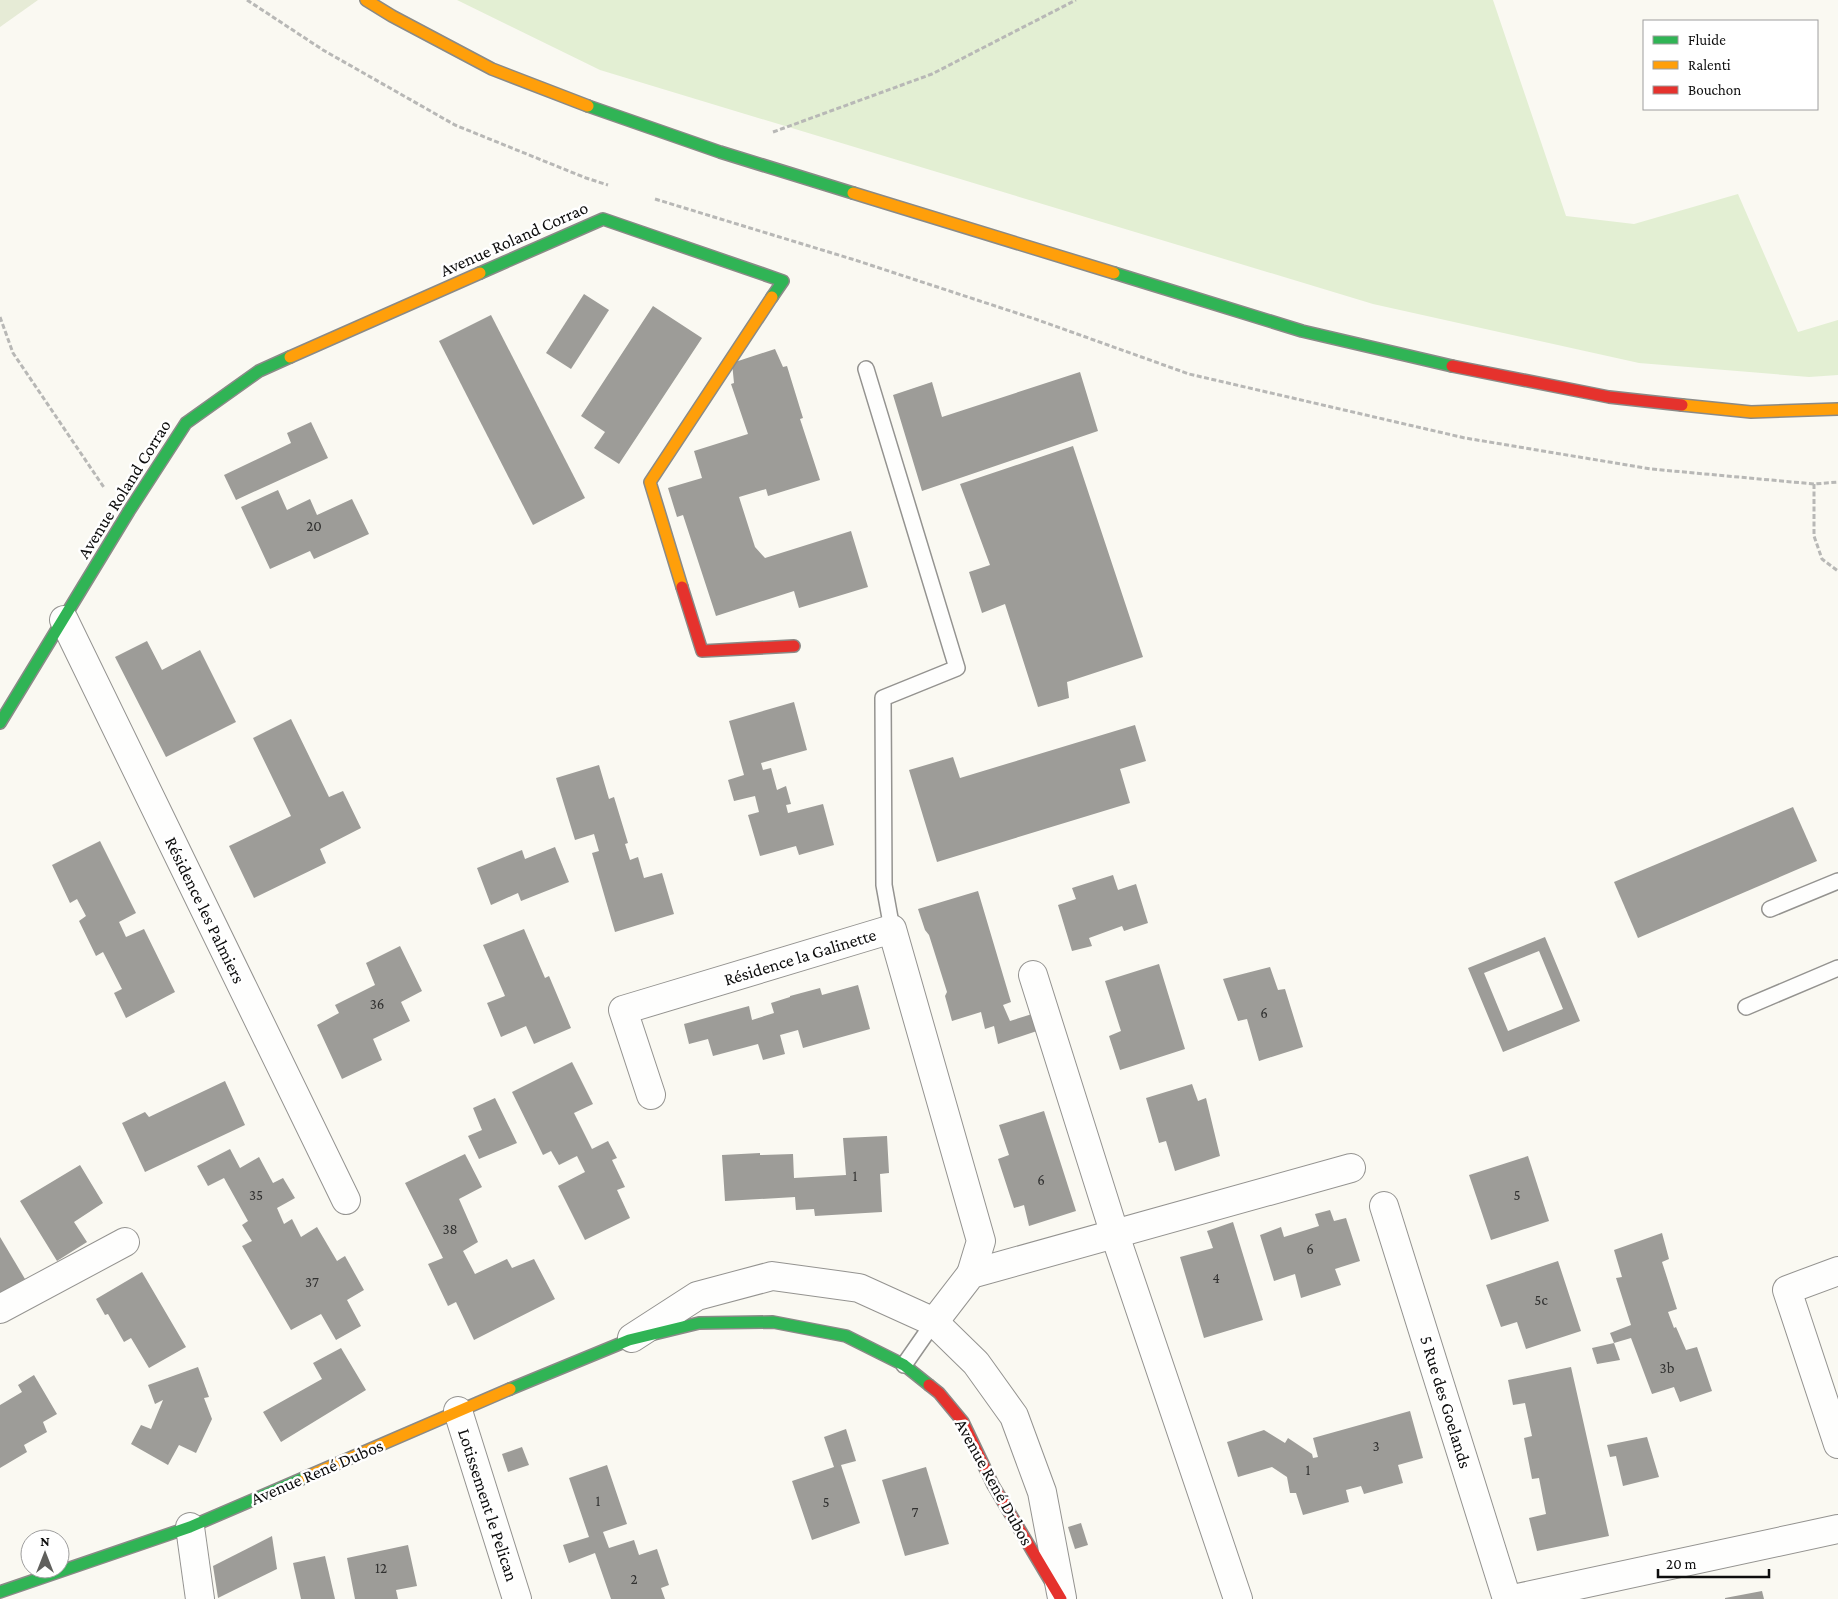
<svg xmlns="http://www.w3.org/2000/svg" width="1838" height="1599" viewBox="0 0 1838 1599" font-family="'Crimson Pro',serif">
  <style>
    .green { fill: #e3efd3 }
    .cemetery { fill: #e6ebd6 }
    .building { fill: #9d9c98; fill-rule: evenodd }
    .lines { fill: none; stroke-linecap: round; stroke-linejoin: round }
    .lane-casing { stroke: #949390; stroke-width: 18 }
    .street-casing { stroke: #949390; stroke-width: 30 }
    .fast-casing { stroke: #8a8a87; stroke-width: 14 }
    .slow-casing { stroke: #8a8a87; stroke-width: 14 }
    .jam-casing { stroke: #8a8a87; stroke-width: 14 }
    .path { stroke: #b8b8b6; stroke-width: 3; stroke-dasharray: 5 2.5; stroke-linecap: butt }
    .lane { stroke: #fefefd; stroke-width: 15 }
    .street { stroke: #fefefd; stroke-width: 28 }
    .fast { stroke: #30b455; stroke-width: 11 }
    .slow { stroke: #ff9f0a; stroke-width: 11 }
    .jam { stroke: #e5322d; stroke-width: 11 }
    .labels { text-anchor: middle; stroke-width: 5; stroke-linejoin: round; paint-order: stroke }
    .number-label { font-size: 15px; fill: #313130 }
    .street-label { font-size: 18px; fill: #0d0d0d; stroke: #fff }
  </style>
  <rect width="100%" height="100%" fill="#faf9f2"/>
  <!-- green -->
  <polygon class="green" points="457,0 1493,0 1566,216 1634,224 1738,194 1798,332 1838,320 1838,375 1809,377 1639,363 1373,304 600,70"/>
  <!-- cemetery -->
  <polygon class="cemetery" points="0,0 38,0 0,27"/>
  <!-- building -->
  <g class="building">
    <polygon points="584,294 609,310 571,369 546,353"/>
    <polygon points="653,306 702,338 619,464 594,448 605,432 581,416"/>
    <polygon points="491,315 585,498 533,525 439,341"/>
    <polygon points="775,349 783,367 787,366 803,418 800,419 820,480 768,496 766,489 739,497 755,547 765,558 851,531 868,587 799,608 794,591 716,616 683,515 677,517 668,488 702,478 694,451 748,434 731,384 734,383 732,363"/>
    <polygon points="1080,372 1098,431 922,491 893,395 932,382 942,417"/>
    <polygon points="311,422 328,458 236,500 224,475 291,443 287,433"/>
    <polygon points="1073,446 1143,657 1067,682 1069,698 1038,707 1005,604 982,613 969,572 990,565 960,484"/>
    <polygon points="278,490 287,510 310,499 317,515 352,499 369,534 314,559 310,551 270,569 241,507"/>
    <polygon points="147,641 162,670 200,650 236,722 166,757 115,657"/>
    <polygon points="794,702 807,750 761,763 763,770 771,768 777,790 786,786 791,804 786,805 788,813 823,804 834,845 799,855 796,846 760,856 748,815 759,812 755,796 734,801 728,780 744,775 729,721"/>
    <polygon points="291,719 329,797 343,791 361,828 320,849 326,863 254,898 229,846 291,816 253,738"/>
    <polygon points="1135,725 1146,761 1120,769 1130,803 937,862 909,770 953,757 960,778"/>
    <polygon points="599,765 609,799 614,797 628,843 625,844 630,860 638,857 644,878 662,873 674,914 615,932 592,853 599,851 594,834 575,840 556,778"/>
    <polygon points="1793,807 1817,861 1638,938 1614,882"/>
    <polygon points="100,841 136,913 119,922 126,937 144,929 175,992 126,1018 114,993 122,989 103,952 96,956 79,921 86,916 77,899 70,903 52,865"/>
    <polygon points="555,847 569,882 521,901 518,893 491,905 477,868 522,850 525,859"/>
    <polygon points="1113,875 1118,890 1136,884 1148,923 1124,931 1122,926 1089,938 1092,946 1072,951 1058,905 1076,899 1072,888"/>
    <polygon points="978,891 1011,1002 1003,1005 1010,1021 1032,1014 1037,1031 998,1044 994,1026 985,1029 981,1012 952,1021 945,996 947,992 929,935 925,930 918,909"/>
    <polygon points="524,929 545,978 549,976 571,1028 534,1044 526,1026 501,1037 487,1003 505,996 483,945"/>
    <path d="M1545,937L1580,1021L1503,1052L1468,968ZM1539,951L1563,1009L1508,1031L1484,973Z"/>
    <polygon points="400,946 422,991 401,1002 410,1021 373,1039 382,1060 342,1079 317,1025 339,1013 335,1005 375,985 366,963"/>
    <polygon points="1159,964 1185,1049 1120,1070 1109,1036 1121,1031 1105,981"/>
    <polygon points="1270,967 1278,990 1285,989 1303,1047 1259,1061 1247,1019 1238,1021 1223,979"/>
    <polygon points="858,985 870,1029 803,1048 798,1030 780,1035 785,1054 763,1060 758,1044 713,1056 708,1039 689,1044 684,1024 749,1006 752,1020 774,1013 771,1003 790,997 790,996 820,988 822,995"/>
    <polygon points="572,1062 593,1104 574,1113 592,1149 608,1141 617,1158 612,1160 625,1187 617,1190 630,1218 585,1240 558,1186 585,1172 577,1156 559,1165 551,1151 543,1155 512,1092"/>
    <polygon points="225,1081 245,1125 145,1172 122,1123 145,1112 149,1117"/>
    <polygon points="1192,1084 1198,1101 1206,1098 1220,1156 1175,1171 1166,1141 1159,1143 1146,1098"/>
    <polygon points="495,1098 517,1143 479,1159 468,1136 482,1130 473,1108"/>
    <polygon points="1044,1111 1076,1211 1029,1226 1024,1205 1014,1208 998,1159 1009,1155 999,1125"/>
    <polygon points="887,1136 889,1173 880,1174 882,1212 815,1216 814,1209 796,1210 795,1197 725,1201 722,1155 760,1153 760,1155 793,1154 794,1178 846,1175 843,1138"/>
    <polygon points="230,1149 240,1168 259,1157 273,1183 283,1178 295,1198 277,1208 284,1224 292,1219 301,1237 317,1227 337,1261 345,1256 364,1290 347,1300 361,1326 336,1340 321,1314 291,1330 242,1246 252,1241 242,1225 248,1221 224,1178 208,1186 197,1166"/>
    <polygon points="465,1154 482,1187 459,1199 478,1242 463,1251 475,1274 507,1259 512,1268 534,1259 555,1299 474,1340 456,1302 448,1306 428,1264 443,1258 405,1183"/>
    <polygon points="1528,1156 1549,1221 1491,1240 1469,1175"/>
    <polygon points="80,1165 103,1203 74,1222 87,1242 57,1261 20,1201"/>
    <polygon points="1330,1210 1334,1221 1346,1218 1360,1261 1335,1269 1341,1285 1301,1298 1295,1274 1274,1281 1260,1235 1281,1227 1284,1237 1319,1226 1315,1214"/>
    <polygon points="1233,1222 1263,1320 1204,1338 1180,1257 1213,1248 1207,1231"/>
    <polygon points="1662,1233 1669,1259 1662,1262 1677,1309 1668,1312 1674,1328 1676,1327 1686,1350 1697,1347 1712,1391 1680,1402 1674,1387 1652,1394 1631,1338 1614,1343 1610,1333 1631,1325 1616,1278 1622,1277 1614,1250"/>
    <polygon points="0,1237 25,1279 0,1293"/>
    <polygon points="1558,1261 1581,1331 1526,1349 1517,1322 1501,1327 1486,1285"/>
    <polygon points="142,1272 186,1347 149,1368 131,1338 124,1342 108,1314 105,1315 96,1299"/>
    <polygon points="1614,1343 1620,1360 1597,1364 1592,1348"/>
    <polygon points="341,1348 366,1390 281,1442 263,1412 322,1379 313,1363"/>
    <polygon points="198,1367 209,1397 204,1398 212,1419 196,1453 179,1445 168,1465 131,1444 141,1425 151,1429 163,1400 155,1404 148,1385"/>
    <polygon points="1571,1367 1609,1536 1537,1551 1529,1518 1546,1514 1539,1478 1532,1479 1524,1438 1532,1436 1525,1403 1513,1405 1508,1380"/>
    <polygon points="34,1375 57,1414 43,1422 47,1432 24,1445 27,1452 0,1468 0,1405 22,1392 18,1385"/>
    <polygon points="1410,1411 1423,1458 1398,1465 1403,1483 1364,1494 1361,1486 1346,1490 1349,1502 1303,1515 1296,1493 1290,1493 1287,1477 1272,1467 1238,1477 1227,1442 1264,1430 1285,1443 1288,1438 1312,1454 1313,1458 1318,1457 1313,1438"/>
    <polygon points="846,1429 856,1461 841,1465 860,1523 812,1540 792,1481 834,1467 824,1437"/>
    <polygon points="1647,1437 1659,1477 1623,1486 1616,1456 1610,1457 1607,1445"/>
    <polygon points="522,1447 529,1465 508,1472 502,1454"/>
    <polygon points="607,1465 627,1524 603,1532 609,1548 634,1540 639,1555 657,1549 669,1585 661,1588 665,1599 611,1599 595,1553 569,1563 563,1545 589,1537 569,1478"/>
    <polygon points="926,1467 949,1544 905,1556 882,1480"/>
    <polygon points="1081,1523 1088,1545 1075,1549 1068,1527"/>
    <polygon points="272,1536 277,1569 218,1598 213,1566"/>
    <polygon points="408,1545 417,1586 396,1590 398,1599 355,1599 347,1558"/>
    <polygon points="325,1556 335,1599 301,1599 293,1563"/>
    <polygon points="1762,1591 1764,1599 1725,1599 1725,1598"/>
  </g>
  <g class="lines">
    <defs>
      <g id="lane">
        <polyline points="866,369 957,668 883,698 884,885 892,929"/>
        <polyline points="1770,909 1838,881"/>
        <polyline points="1746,1007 1838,968"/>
        <polyline points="904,1365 934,1322"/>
      </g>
      <g id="street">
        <polyline points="64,620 346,1200"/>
        <polyline points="1033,975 1115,1235 1238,1599"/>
        <polyline points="651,1095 623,1010 892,929 981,1241 971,1274"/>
        <polyline points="1384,1206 1507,1599"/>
        <polyline points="1838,1271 1787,1290 1838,1444"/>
        <polyline points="0,1309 125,1242"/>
        <polyline points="934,1322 971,1274 1351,1168"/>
        <polyline points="632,1338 697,1296 772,1276 859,1288 934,1322 976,1363 1014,1416 1042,1492 1062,1598"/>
        <polyline points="458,1411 517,1599"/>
        <polyline points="190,1527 200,1599"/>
        <polyline points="1513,1599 1838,1529"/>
      </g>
      <g id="fast">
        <polyline points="588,106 720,152 853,193"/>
        <polyline points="480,273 603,219 783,281 772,297"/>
        <polyline points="1114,273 1302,331 1452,366"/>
        <polyline points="0,723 129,511 186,423 259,371 290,357"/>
        <polyline points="510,1389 629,1340 699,1323 773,1322 846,1336 904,1365 929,1385"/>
        <polyline points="0,1592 190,1527 306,1477"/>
      </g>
      <g id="slow">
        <polyline points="366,0 392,16 492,69 588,106"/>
        <polyline points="853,193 1114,273"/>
        <polyline points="290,357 480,273"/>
        <polyline points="1682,405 1751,412 1838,409"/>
        <polyline points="682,587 650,482 772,297"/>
        <polyline points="306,1477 510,1389"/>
      </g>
      <g id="jam">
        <polyline points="1452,366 1609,397 1682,405"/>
        <polyline points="682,587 702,651 794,646"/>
        <polyline points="929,1385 939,1393 963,1422 993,1485 1061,1599"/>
      </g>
    </defs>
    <!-- lane casing -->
    <use href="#lane" class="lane-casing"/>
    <!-- street casing -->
    <use href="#street" class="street-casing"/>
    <!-- fast casing -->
    <use href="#fast" class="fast-casing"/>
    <!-- slow casing -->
    <use href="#slow" class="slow-casing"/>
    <!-- jam casing -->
    <use href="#jam" class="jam-casing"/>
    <!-- path -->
    <g class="path">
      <polyline points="247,0 323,50 455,125 586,178 608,185"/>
      <polyline points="773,132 932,74 1076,0"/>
      <polyline points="655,199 855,260 1038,320 1189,374 1465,438 1651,469 1814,484 1838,482"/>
      <polyline points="0,317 13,353 105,489"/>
      <polyline points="1814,484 1814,536 1822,559 1838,571"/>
    </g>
    <!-- lane -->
    <use href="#lane" class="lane"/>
    <!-- street -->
    <use href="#street" class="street"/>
    <!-- fast -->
    <use href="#fast" class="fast"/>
    <!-- slow -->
    <use href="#slow" class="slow"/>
    <!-- jam -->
    <use href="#jam" class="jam"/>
  </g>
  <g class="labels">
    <!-- number labels -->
    <g class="number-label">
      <text x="314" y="531">20</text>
      <text x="377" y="1009">36</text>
      <text x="1264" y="1018">6</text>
      <text x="855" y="1181">1</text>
      <text x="1041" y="1185">6</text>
      <text x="256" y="1200">35</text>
      <text x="1517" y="1200">5</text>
      <text x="450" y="1234">38</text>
      <text x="1310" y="1254">6</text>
      <text x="1216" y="1283">4</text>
      <text x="312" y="1287">37</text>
      <text x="1541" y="1305">5c</text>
      <text x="1667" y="1373">3b</text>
      <text x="1376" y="1451">3</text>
      <text x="1308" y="1475">1</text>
      <text x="598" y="1506">1</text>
      <text x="826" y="1507">5</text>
      <text x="915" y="1517">7</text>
      <text x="381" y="1573">12</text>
      <text x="634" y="1584">2</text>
    </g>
    <!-- street labels -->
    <g class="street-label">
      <text transform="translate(514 239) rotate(-24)" y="6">Avenue Roland Corrao</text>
      <text transform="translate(124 489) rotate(-58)" y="6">Avenue Roland Corrao</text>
      <text transform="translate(205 910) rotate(64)" y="6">Résidence les Palmiers</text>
      <text transform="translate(800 957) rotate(-17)" y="6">Résidence la Galinette</text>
      <text transform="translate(1446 1402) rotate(73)" y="6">5 Rue des Goelands</text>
      <text transform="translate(317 1472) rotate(-23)" y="6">Avenue René Dubos</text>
      <text transform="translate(994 1482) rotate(61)" y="6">Avenue René Dubos</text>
      <text transform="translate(488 1505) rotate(72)" y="6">Lotissement le Pelican</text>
    </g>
  </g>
  <!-- legend -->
  <rect x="1643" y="20" width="175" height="90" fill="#ffffff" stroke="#9e9e9e"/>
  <rect x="1653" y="36" width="25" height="8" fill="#30b455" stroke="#9e9e9e"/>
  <text x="1688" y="45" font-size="15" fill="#0d0d0d">Fluide</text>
  <rect x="1653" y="61" width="25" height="8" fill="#ff9f0a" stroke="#9e9e9e"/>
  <text x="1688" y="70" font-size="15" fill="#0d0d0d">Ralenti</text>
  <rect x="1653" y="86" width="25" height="8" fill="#e5322d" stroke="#9e9e9e"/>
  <text x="1688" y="95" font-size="15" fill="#0d0d0d">Bouchon</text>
  <!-- north arrow -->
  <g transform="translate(45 1554)"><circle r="24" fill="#ffffff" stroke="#9e9e9e"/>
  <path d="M0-4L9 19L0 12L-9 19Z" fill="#60605d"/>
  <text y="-8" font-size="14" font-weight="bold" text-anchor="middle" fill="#0d0d0d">N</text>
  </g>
  <!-- scale -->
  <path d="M1658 1569v8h111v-8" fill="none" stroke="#0d0d0d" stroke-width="2.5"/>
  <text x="1666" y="1569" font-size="15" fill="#0d0d0d" stroke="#ffffff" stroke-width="4" paint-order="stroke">20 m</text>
</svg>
